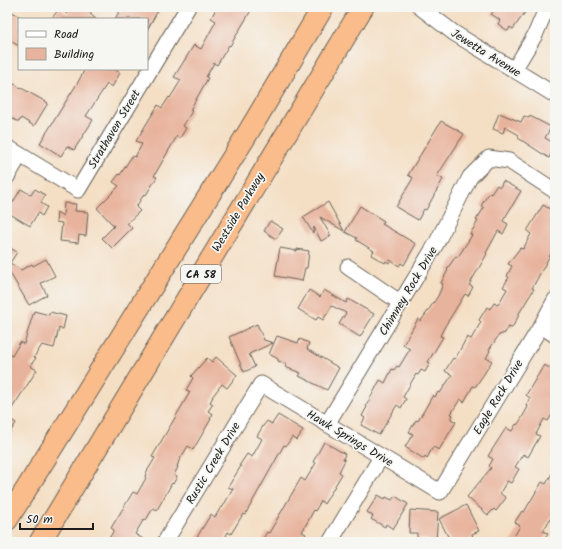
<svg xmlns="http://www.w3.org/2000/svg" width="562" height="549" viewBox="0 0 562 549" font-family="Kalam,sans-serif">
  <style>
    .building { fill: #e8b39c }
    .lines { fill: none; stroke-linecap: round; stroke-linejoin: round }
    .minor-casing { stroke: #686057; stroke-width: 17 }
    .highway-casing { stroke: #686057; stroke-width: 23 }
    .minor { stroke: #fff; stroke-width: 15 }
    .highway { stroke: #f9bc8a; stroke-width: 21 }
    .labels { text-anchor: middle; stroke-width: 3.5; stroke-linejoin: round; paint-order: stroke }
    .shield { fill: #f6f6f2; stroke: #5d5d5c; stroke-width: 1 }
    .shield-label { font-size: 11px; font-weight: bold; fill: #1c1c1c }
    .street-label { font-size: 12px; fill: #1c1c1c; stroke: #f6f6f2 }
  </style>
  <rect width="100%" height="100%" fill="#f6f6f2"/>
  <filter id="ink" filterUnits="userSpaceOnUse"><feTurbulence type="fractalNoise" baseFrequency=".025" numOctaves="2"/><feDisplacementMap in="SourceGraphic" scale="8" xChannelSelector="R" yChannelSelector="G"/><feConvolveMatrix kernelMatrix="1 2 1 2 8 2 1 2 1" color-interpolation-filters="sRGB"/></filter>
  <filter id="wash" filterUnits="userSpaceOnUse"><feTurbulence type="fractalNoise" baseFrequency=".012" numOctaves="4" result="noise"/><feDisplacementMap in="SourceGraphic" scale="16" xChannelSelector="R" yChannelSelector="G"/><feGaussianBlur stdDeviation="0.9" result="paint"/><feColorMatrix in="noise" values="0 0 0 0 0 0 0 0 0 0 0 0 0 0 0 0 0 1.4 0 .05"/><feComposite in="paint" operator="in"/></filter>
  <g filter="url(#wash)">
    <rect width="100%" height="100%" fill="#f4dfc5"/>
    <g id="blocks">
      <!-- building -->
      <g class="building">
        <polygon points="73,7 94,7 90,14 96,19 51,19 60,8 67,14"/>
        <polygon points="122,7 160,7 147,30 147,19 115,19"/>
        <polygon points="217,7 253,7 230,46 229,45 217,65 214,63 206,77 208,78 190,110 192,111 183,126 186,128 180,138 177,136 154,176 157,177 146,195 144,194 136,207 140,211 127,223 132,228 112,248 102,238 114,226 97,208 119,186 113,182 119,174 120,175 132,156 135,157 142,144 136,141 158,105 162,108 169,97 170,98 181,80 174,77 194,45 201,49 216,21 211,18"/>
        <polygon points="497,7 529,7 513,29 510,27 508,31 498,24 500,20 491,14"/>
        <polygon points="7,9 19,16 19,46 7,39"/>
        <polygon points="85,69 114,69 120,73 112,87 107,84 86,116 93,120 74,150 67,146 61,156 40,143 78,82"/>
        <polygon points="7,80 48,103 34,126 21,118 19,122 7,116"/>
        <polygon points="499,113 521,122 524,116 529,118 530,116 551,127 545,138 552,142 551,144 555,147 549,158 518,138 519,135 505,127 503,133 493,129"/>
        <polygon points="441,121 464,134 437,176 443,179 426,210 424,209 418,220 396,207 413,178 408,175"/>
        <polygon points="503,181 521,191 503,221 508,224 503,234 498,231 486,253 487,254 469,285 473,287 468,296 465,294 445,326 440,336 443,337 428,362 430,363 425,372 421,370 418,375 416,374 403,397 406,399 401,408 397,405 379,435 361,425 365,418 362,416 367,407 366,406 380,380 385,383 392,369 394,370 397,366 399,367 410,349 403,345 418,319 421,321 438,296 443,284 441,283 448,270 447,269 456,256 458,257 472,235 470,234 478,221 476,220 484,208 481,206 487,196 490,193 491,194 497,185 500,187"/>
        <polygon points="21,189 31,195 35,189 45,195 41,203 47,207 42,216 38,213 30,226 7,212"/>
        <polygon points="328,202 344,231 320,217 331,236 321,241 314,227 313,233 303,217"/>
        <polygon points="64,203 76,204 75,211 88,212 86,236 79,235 78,243 60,241 62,223 56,222 57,212 63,216"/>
        <polygon points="543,205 555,212 555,246 535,283 532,288 534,289 518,315 519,315 512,328 508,327 505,333 499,335 489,350 490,351 486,358 492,361 484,374 475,387 473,386 464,402 460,399 451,414 453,415 451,419 456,422 439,450 433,447 427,458 425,456 424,459 405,447 413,434 409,432 416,420 418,421 433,395 435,397 438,392 440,393 452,375 445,371 453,358 455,359 467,337 471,339 481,322 479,320 487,307 490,309 494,303 498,305 507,289 503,287 509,277 507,276 512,266 508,264 520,248 523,249 531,234 527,231"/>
        <polygon points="360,206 384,221 382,224 416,244 404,265 401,263 399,266 390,260 389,263 386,261 385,263 371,255 374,251 356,240 357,238 345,232"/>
        <polygon points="270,221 283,229 276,239 264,231"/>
        <polygon points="7,246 17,252 10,263 21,270 32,264 33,266 46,259 55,276 41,283 47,295 29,305 7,268"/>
        <polygon points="280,248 297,251 297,249 309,251 307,268 305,268 302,281 275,276"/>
        <polygon points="309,290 320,297 324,290 346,303 348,299 374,314 360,337 339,324 346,313 332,306 323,320 318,317 316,320 298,309"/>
        <polygon points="34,311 49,315 50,312 66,316 63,329 59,328 54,348 42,345 34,357 36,358 30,366 37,370 7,416 7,353 12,356 20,342 24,344"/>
        <polygon points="257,324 264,340 273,343 249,354 255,367 244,372 229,337"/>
        <polygon points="277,336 298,343 300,339 309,343 307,349 339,368 327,390 299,376 301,373 285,367 287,364 278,361 278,359 269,354"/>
        <polygon points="216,357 237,375 227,388 222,384 212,397 213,397 210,402 213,404 208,411 213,414 210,419 211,419 193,450 188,446 179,461 177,467 178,467 174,475 177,477 173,484 172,483 157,510 153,508 146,520 144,519 135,534 148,542 107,542 114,530 111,528 133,492 137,494 146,478 145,477 146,473 155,458 152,457 190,392 186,390 193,378 191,376 207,358 212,362"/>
        <polygon points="555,359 555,410 548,421 544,419 536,434 540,436 528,457 523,454 515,467 519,469 511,483 507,481 500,493 506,498 496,511 494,509 488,515 467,497 491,468 489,466 493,459 488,456 506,428 512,431 516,424 517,425 520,421 528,407 526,405 530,398 526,395 544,365 550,368"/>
        <polygon points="278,415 303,430 297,440 292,437 286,446 284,445 245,515 243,514 231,534 228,532 223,542 194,542 211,514 215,517 221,507 222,508 233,489 228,487 241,466 239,466 247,454 252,457 262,439 257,436 263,426 267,421 272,424"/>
        <polygon points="7,417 16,423 7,437"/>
        <polygon points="324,442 345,454 343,459 345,460 339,472 342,474 324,504 321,501 315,511 314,510 302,532 306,534 302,542 261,542 267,532 269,533 301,478 305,481 316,463 313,462"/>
        <polygon points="555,468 555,511 543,531 548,533 542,542 511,542 520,526 515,522 522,511 524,512 542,482 546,484"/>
        <polygon points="378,495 385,499 386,497 392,500 395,496 408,504 393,529 386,524 385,527 371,519 373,516 367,512"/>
        <polygon points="466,505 479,531 472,534 473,538 465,542 451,542 439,519"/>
        <polygon points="410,510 438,512 436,542 428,541 429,539 417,538 417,533 409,533"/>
      </g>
    </g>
  </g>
  <g filter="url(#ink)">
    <use href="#blocks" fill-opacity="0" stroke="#686057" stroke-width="1"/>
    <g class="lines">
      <defs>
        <g id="minor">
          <polyline points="420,7 454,33 555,95"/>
          <polyline points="514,70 535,35 547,7"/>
          <polyline points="7,147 78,190 188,7"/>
          <polyline points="7,177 20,155"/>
          <polyline points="348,267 401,303"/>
          <polyline points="541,326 555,335"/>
          <polyline points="327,424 436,244 470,177 489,158 509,161 555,191"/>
          <polyline points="165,542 261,384 440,492 541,326 555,300"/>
          <polyline points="330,542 381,457"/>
        </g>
        <g id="highway">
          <polyline points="7,520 246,136 323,7"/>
          <polyline points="40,542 363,7"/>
        </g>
      </defs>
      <!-- minor casing -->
      <use href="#minor" class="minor-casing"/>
      <!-- highway casing -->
      <use href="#highway" class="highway-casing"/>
      <!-- minor -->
      <use href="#minor" class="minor"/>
      <!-- highway -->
      <use href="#highway" class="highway"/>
    </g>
  </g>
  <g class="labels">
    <!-- shield labels -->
    <rect class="shield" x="181" y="265" width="40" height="18" rx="3"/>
    <g class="shield-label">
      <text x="201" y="278">CA 58</text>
    </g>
    <!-- street labels -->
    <g class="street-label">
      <text transform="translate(486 53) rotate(32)" y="4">Jewetta Avenue</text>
      <text transform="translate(114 129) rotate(-59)" y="4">Strathaven Street</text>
      <text transform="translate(238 212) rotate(-59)" y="4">Westside Parkway</text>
      <text transform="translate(408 291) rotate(-59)" y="4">Chimney Rock Drive</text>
      <text transform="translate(498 397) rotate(-59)" y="4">Eagle Rock Drive</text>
      <text transform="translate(350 438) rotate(31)" y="4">Hawk Springs Drive</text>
      <text transform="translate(213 463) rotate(-59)" y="4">Rustic Creek Drive</text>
    </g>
  </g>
  <!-- margin -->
  <rect width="562" height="549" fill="none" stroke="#f6f6f2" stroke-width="24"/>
  <!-- legend -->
  <rect x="18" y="18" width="130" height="52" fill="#f6f6f2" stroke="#9f9f9c"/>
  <rect x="26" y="31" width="20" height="6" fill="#ffffff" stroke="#9f9f9c"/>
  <text x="54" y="38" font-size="12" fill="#1c1c1c">Road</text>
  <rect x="26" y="48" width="20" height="12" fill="#e8b39c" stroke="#9f9f9c"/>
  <text x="54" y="58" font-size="12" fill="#1c1c1c">Building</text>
  <!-- scale -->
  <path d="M20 523v6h73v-6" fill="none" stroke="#1c1c1c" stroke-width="2"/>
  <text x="26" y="523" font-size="12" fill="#1c1c1c" stroke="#f6f6f2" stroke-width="3" paint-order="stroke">50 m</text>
</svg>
